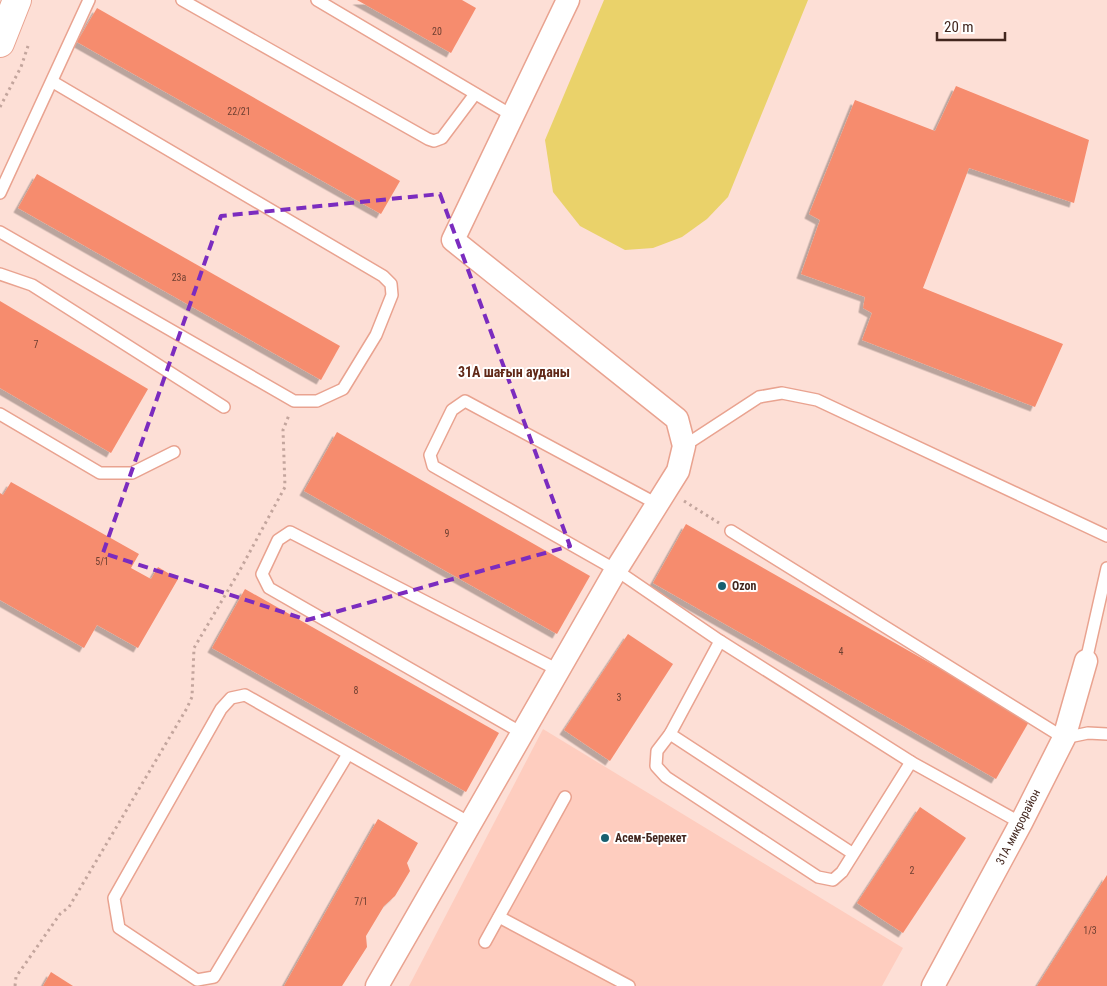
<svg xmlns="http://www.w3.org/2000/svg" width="1107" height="986" viewBox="0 0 1107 986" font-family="'Roboto Condensed',sans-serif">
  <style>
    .built { fill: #fecdbf }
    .green { fill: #ead26a }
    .building { fill: #f68c6e; filter: url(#shadow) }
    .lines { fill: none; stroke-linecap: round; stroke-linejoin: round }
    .lane-casing { stroke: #e9a390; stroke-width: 14 }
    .street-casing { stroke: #e9a390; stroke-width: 25 }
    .secondary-casing { stroke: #e9a390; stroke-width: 30 }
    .path { stroke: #c3a59d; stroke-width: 3; stroke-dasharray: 2.5 4; stroke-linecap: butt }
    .lane { stroke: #fff; stroke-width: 11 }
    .street { stroke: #fff; stroke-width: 22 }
    .secondary { stroke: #fff; stroke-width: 28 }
    .marked { fill: none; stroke: #7b2cbf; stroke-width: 4; stroke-dasharray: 10 6; stroke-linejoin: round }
    .poi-dot { fill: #186070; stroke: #fff; stroke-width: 2 }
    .labels { text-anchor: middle; stroke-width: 4; stroke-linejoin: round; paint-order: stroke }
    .number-label { font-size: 10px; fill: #6f4032 }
    .poi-label { font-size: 12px; font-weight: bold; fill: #42261e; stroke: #fff; text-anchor: start }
    .street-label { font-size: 12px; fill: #42261e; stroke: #fff }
    .neighbourhood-label { font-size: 14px; font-weight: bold; fill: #612817; stroke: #fff }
  </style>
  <defs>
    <filter id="shadow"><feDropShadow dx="-4.5" dy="4.5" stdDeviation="0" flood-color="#0004"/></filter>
  </defs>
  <rect width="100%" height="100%" fill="#fddfd6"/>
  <!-- built -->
  <polygon class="built" points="543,729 903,948 882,986 409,986"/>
  <!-- green -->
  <polygon class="green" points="604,0 808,0 728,197 707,219 682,237 653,248 625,250 580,226 553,192 545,140"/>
  <!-- building -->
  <g class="building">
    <polygon points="357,0 462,0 476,8 451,53"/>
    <polygon points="97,8 400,181 381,214 77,42"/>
    <polygon points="956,86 1089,140 1074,203 969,168 923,288 1063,344 1035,407 862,340 872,313 863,308 865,297 801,274 820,220 809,214 855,100 935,131"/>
    <polygon points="37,174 340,346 321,380 18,208"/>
    <polygon points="0,301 148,389 111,453 0,388"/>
    <polygon points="337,432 590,576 557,634 304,491"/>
    <polygon points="11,482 139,554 131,568 151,579 158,567 178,579 138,648 97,625 84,648 0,600 0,493 3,495"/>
    <polygon points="686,524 1030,720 996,779 653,583"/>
    <polygon points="245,589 499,733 466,792 212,648"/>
    <polygon points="628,634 673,664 610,761 564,730"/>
    <polygon points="920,807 966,838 903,933 857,903"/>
    <polygon points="378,819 418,843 407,863 410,871 395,896 384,906 366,936 367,947 342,986 284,986"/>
    <polygon points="1107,875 1107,986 1037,986"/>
    <polygon points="51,972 73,986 43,986"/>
  </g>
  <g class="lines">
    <defs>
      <g id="lane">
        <polyline points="182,0 428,139 434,141 442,138 475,94"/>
        <polyline points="317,0 513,116"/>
        <polyline points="0,193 89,0"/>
        <polyline points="0,232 294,401 317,401 343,389 376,335 392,295 391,284 383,276 53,82"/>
        <polyline points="0,274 32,285 224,407"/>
        <polyline points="0,414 100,473 132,473 174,452"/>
        <polyline points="684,446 759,397 782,393 817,400 1107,536"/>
        <polyline points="657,504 465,401 452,410 430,455 433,466 616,570 720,641 911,762 1021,823"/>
        <polyline points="731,531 1064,738 1088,733 1107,734"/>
        <polyline points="720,641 670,734 657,751 656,766 666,777 818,877 833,880 842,872 911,762"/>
        <polyline points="1086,661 1107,568"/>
        <polyline points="522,733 269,588 262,574 278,540 290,532 558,670"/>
        <polyline points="670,734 852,853"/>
        <polyline points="348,754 214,977 197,980 119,928 114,898 221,709 231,698 245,695 470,823"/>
        <polyline points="499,917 629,986"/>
        <polyline points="485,942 565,797"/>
      </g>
      <g id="street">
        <polyline points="377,986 616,570 678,471 684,446 677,419 453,240 568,0"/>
        <polyline points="933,986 1021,823 1064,738 1086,661"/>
      </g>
      <polyline id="secondary" points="0,43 17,0"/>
    </defs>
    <!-- lane casing -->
    <use href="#lane" class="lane-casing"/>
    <!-- street casing -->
    <use href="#street" class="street-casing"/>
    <!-- secondary casing -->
    <use href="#secondary" class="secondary-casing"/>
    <!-- path -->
    <g class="path">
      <polyline points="0,107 21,67 28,46"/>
      <polyline points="684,501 719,523"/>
      <polyline points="15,986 16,977 60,914 69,907 187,708 192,697 194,648 240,570 285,487 283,430 289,415"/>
    </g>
    <!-- lane -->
    <use href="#lane" class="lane"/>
    <!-- street -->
    <use href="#street" class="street"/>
    <!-- secondary -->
    <use href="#secondary" class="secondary"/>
  </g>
  <!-- marked area -->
  <path class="marked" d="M440,194L570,546L307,620L103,553L221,216Z"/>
  <!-- markers -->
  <g class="poi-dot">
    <circle cx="722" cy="586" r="5"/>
    <circle cx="605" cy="838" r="5"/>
  </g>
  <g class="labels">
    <!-- number labels -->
    <g class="number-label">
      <text x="437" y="35">20</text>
      <text x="239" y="115">22/21</text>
      <text x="179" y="281">23а</text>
      <text x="36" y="348">7</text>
      <text x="447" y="537">9</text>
      <text x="102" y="565">5/1</text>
      <text x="841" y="655">4</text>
      <text x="356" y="694">8</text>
      <text x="619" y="701">3</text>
      <text x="912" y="874">2</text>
      <text x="361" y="905">7/1</text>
      <text x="1090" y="934">1/3</text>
    </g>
    <!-- poi labels -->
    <g class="poi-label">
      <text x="732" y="590">Ozon</text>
      <text x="615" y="842">Асем-Берекет</text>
    </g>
    <!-- street labels -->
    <g class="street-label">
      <text transform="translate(1018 827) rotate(-63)" y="4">31А микрорайон</text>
    </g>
    <!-- neighbourhood labels -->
    <g class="neighbourhood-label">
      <text x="514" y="377">31А шағын ауданы</text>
    </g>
  </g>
  <!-- scale -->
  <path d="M937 32v8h68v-8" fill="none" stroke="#42261e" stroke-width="2.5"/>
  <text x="944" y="32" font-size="15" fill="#42261e" stroke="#ffffff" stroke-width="4" paint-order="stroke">20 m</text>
</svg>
